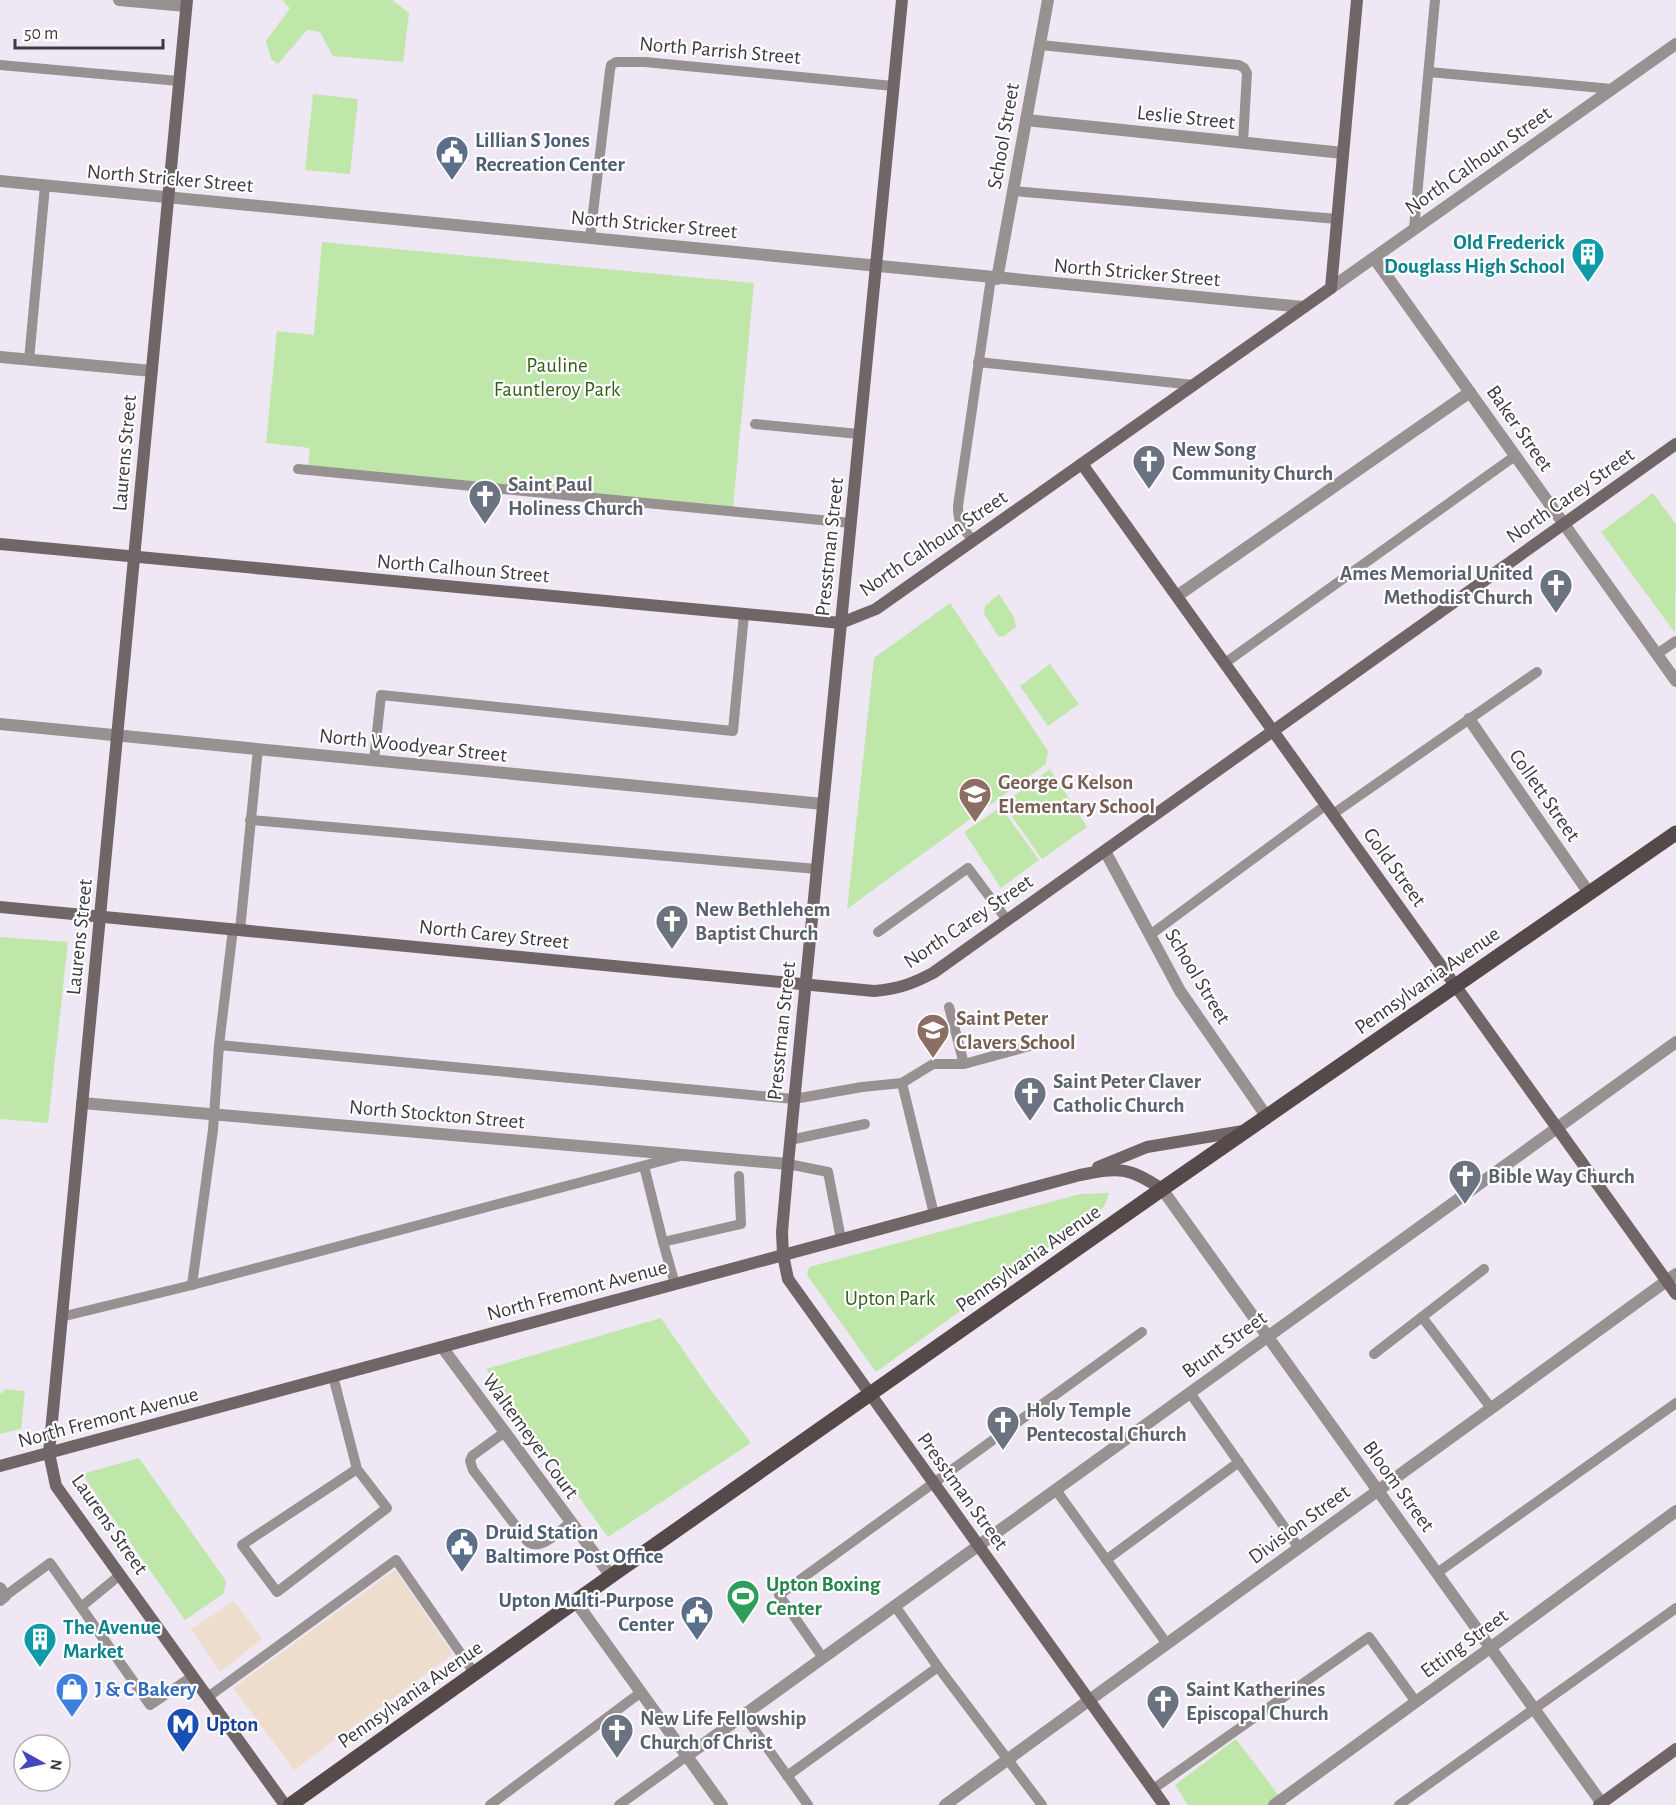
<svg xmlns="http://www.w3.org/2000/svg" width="1676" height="1805" viewBox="0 0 1676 1805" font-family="'Alegreya Sans',sans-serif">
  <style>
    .commercial { fill: #edc }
    .green { fill: #bfe7aa }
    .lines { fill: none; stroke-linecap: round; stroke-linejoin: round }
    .lane { stroke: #989191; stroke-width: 10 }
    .street { stroke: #989191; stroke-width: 12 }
    .secondary { stroke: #716667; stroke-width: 12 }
    .primary { stroke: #554949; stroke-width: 15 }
    .labels { text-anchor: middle; stroke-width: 4.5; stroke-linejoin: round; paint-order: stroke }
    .street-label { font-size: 21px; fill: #3d3a3f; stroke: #fff }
    .service-label { font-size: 21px; font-weight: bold; fill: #4e5e75; stroke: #fff; text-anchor: start }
    .culture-label { font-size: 21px; font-weight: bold; fill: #0d838f; stroke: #fff; text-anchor: end }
    .park-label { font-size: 21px; fill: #37611a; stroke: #fff }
    .worship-label { font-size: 21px; font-weight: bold; fill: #5b616d; stroke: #fff; text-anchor: start }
    .education-label { font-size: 21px; font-weight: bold; fill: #785e54; stroke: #fff; text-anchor: start }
    .leisure-label { font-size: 21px; font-weight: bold; fill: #27864d; stroke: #fff; text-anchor: start }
    .shop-label { font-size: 21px; font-weight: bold; fill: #366cbe; stroke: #fff; text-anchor: start }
    .transit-label { font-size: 21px; font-weight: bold; fill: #164399; stroke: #fff; text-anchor: start }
  </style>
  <rect width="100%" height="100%" fill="#efe7f4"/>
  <!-- commercial -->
  <g class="commercial">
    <polygon points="395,1570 453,1654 294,1770 233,1688"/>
    <polygon points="234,1601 262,1639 220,1672 191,1629"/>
  </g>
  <!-- green -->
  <g class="green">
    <polygon points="285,0 392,0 409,13 403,62 333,56 320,32 307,30 278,64 271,59 266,41 290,8 283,2"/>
    <polygon points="313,94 358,99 350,174 305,170"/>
    <polygon points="322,242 754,283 733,507 308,466 310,448 266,443 277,331 314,335"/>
    <polygon points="1653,493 1676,524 1675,633 1601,532"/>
    <polygon points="999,594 1014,617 1016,627 1004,636 999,637 984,614 985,606"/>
    <polygon points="950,603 1048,751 1046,764 847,909 874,658"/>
    <polygon points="1050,664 1079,704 1048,726 1020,686"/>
    <polygon points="1050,769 1087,827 1042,859 1003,804"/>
    <polygon points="1001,807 1039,860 1001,888 964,832"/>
    <polygon points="0,937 68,942 48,1123 0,1119"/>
    <polygon points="1109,1193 1104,1207 876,1372 807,1275 809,1267 1080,1194"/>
    <polygon points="661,1318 707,1385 751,1443 608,1537 486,1369"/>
    <polygon points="5,1389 25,1391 21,1429 0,1434 0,1393 2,1393"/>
    <polygon points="139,1458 226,1581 224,1593 185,1620 82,1474"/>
    <polygon points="1236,1739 1286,1805 1188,1805 1175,1785"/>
  </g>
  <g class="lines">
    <!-- lane -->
    <g class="lane">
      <polyline points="1040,45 1239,65 1244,68 1247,73 1243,142"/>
      <polyline points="0,65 179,81"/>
      <polyline points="1429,72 1612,89"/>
      <polyline points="1013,191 1337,219"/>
      <polyline points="1414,229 1435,0"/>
      <polyline points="590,238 610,70 611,65 616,62 645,62 893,86"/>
      <polyline points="29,360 45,186"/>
      <polyline points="978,362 1194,385"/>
      <polyline points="755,424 859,434"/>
      <polyline points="298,469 851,523"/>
      <path d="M973,540C962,528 958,523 958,506L991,278"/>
      <polyline points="1657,654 1676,641"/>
      <polyline points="1225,663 1515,456"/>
      <polyline points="374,760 381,695 733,731 744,614"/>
      <polyline points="1333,814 1537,672"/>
      <polyline points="250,820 817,869"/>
      <polyline points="240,930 258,749"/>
      <polyline points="878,932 968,868 1007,920"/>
      <polyline points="1150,935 1326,805"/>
      <polyline points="949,1007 964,1064"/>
      <polyline points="219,1045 794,1099 862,1087 902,1083"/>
      <polyline points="790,1140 865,1124"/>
      <polyline points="788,1164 828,1172 841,1239"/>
      <polyline points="644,1166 663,1242 741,1224 739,1176"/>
      <polyline points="934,1214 902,1083 933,1064 964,1064 1030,1046"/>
      <polyline points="663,1242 675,1284"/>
      <polyline points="192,1285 213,1130 219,1045 233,929"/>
      <polyline points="61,1317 192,1285 680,1156"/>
      <polyline points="1422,1317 1491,1408"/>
      <polyline points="1374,1354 1484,1269"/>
      <polyline points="333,1376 357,1469 242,1545 277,1592 387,1508 357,1469"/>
      <polyline points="1190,1393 1299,1548"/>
      <path d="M505,1432L472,1456L470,1461L473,1470L528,1542C542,1551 559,1531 571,1522"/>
      <polyline points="1056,1490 1167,1644"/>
      <polyline points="1106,1560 1239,1462"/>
      <polyline points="1437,1573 1676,1403"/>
      <polyline points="5,1596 50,1563 150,1705 193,1676"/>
      <polyline points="895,1606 938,1667 1042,1805"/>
      <polyline points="81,1607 120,1575"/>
      <polyline points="823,1658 779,1595 1142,1332"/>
      <polyline points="208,1697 396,1560 475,1674"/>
      <polyline points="744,1715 808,1805"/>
      <polyline points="787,1776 938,1667"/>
      <polyline points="1153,1789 1369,1637 1416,1702"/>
      <polyline points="490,1805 640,1693"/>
      <polyline points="619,1805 687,1756"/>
      <polyline points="1399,1805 1676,1608"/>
    </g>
    <!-- street -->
    <g class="street">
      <polyline points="119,0 186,6"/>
      <polyline points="1026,120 1343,153"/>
      <polyline points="0,181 1304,307"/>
      <polyline points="1374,258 1676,681"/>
      <polyline points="997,279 1048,0"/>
      <polyline points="1331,288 1676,44"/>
      <polyline points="0,357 152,371"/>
      <polyline points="1177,596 1470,392"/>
      <polyline points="1469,719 1589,893"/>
      <polyline points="0,724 823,804"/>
      <polyline points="1105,851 1180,991 1267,1117"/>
      <polyline points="82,1103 788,1164"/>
      <polyline points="1162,1189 1603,1805"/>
      <polyline points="442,1347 611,1576"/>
      <polyline points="0,1588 5,1596 0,1600"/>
      <polyline points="576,1602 722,1805"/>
      <polyline points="687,1756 1676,1042"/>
      <polyline points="945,1805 1676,1274"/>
      <polyline points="1274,1805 1490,1648 1676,1511"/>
    </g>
    <!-- secondary -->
    <g class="secondary">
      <polyline points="187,0 49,1453 56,1486 285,1805"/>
      <polyline points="902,0 788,1164 782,1232 783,1255 788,1279 1164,1805"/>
      <polyline points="1082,464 1676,1294"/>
      <polyline points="0,544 841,623 876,609 1331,288 1357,0"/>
      <path d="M0,907L874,991C898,989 912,984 933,973L1676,444"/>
      <polyline points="1098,1167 1147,1147 1243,1131"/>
      <path d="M0,1466L1080,1175C1120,1167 1128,1167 1162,1189"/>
      <polyline points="1599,1805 1676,1749"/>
    </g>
    <!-- primary -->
    <polyline class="primary" points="290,1805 611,1576 1162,1189 1676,833"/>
  </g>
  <!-- icons -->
  <defs>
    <symbol id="civic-pin" viewBox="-11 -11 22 30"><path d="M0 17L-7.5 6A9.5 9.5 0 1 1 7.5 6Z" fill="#5c6f8a" stroke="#fff"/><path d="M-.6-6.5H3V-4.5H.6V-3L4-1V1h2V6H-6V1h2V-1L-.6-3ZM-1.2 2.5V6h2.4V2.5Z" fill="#fff"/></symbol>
    <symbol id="building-pin" viewBox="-11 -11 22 30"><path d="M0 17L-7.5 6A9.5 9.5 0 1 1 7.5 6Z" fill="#0f9aa8" stroke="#fff"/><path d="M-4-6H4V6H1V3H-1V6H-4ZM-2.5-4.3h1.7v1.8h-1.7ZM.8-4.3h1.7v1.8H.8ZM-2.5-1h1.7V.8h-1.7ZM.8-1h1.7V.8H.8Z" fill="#fff"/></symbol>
    <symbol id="church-pin" viewBox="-11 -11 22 30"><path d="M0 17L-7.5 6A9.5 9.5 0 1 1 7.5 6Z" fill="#6b7280" stroke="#fff"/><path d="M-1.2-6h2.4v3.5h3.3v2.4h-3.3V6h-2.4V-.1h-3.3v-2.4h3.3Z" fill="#fff"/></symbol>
    <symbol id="school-pin" viewBox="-11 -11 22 30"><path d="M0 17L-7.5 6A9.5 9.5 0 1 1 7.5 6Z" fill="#8d6e63" stroke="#fff"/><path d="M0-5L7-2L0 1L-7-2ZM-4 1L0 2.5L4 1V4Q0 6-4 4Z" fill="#fff"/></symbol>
    <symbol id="stadium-pin" viewBox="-11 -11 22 30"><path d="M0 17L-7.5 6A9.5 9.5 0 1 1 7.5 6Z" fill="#2e9e5b" stroke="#fff"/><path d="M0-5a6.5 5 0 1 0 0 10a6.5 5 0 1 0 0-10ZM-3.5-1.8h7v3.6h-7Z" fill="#fff"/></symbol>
    <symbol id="shop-pin" viewBox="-11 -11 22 30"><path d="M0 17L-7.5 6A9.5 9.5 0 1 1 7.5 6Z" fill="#3f7fe0" stroke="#fff"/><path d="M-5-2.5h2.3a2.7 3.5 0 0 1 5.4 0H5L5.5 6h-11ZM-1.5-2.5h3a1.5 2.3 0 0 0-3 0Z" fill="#fff"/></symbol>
    <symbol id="metro-pin" viewBox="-11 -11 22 30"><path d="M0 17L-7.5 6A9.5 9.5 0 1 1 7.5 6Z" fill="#1a4fb4" stroke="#fff"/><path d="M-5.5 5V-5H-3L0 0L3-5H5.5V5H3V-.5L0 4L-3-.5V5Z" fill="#fff"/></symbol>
  </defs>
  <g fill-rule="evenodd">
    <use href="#civic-pin" x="433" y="133" width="38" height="52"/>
    <use href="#building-pin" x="1569" y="235" width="38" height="52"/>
    <use href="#church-pin" x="1130" y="442" width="38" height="52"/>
    <use href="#church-pin" x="466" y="477" width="38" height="52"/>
    <use href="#church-pin" x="1537" y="566" width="38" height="52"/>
    <use href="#school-pin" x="956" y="775" width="38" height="52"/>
    <use href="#church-pin" x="653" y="902" width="38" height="52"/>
    <use href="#school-pin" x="914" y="1011" width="38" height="52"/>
    <use href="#church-pin" x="1011" y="1074" width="38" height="52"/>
    <use href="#church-pin" x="1446" y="1157" width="38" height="52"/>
    <use href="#church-pin" x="984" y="1403" width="38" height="52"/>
    <use href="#civic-pin" x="443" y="1525" width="38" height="52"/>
    <use href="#stadium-pin" x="724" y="1577" width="38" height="52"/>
    <use href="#civic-pin" x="678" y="1593" width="38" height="52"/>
    <use href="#building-pin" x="21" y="1620" width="38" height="52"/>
    <use href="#shop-pin" x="53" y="1670" width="38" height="52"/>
    <use href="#church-pin" x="1144" y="1682" width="38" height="52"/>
    <use href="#metro-pin" x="164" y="1705" width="38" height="52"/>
    <use href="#church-pin" x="598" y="1711" width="38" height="52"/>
  </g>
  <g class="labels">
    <!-- street labels -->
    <g class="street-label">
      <text transform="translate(720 50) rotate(5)" y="7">North Parrish Street</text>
      <text transform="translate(1186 117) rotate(6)" y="7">Leslie Street</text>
      <text transform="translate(1003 136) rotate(-80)" y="7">School Street</text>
      <text transform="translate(1478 160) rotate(-35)" y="7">North Calhoun Street</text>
      <text transform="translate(170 178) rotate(5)" y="7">North Stricker Street</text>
      <text transform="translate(654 224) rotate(5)" y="7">North Stricker Street</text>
      <text transform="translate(1137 272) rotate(5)" y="7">North Stricker Street</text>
      <text transform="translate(1520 428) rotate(55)" y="7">Baker Street</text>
      <text transform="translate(124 453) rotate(-85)" y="7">Laurens Street</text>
      <text transform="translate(1570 495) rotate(-35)" y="7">North Carey Street</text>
      <text transform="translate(933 543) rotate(-34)" y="7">North Calhoun Street</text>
      <text transform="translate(829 547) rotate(-84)" y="7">Presstman Street</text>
      <text transform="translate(463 568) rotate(5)" y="7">North Calhoun Street</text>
      <text transform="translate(413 745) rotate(6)" y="7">North Woodyear Street</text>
      <text transform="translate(1545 795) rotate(55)" y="7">Collett Street</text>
      <text transform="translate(1395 867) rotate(54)" y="7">Gold Street</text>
      <text transform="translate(968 921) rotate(-34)" y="7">North Carey Street</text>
      <text transform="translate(494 934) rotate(6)" y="7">North Carey Street</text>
      <text transform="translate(79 937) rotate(-84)" y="7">Laurens Street</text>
      <text transform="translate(1198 976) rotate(59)" y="7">School Street</text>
      <text transform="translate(1427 980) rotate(-35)" y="7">Pennsylvania Avenue</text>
      <text transform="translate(781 1031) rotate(-84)" y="7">Presstman Street</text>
      <text transform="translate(437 1114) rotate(5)" y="7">North Stockton Street</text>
      <text transform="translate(1028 1258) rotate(-35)" y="7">Pennsylvania Avenue</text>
      <text transform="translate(577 1290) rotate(-15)" y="7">North Fremont Avenue</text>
      <text transform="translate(1224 1344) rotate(-36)" y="7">Brunt Street</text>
      <text transform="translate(108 1417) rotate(-15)" y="7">North Fremont Avenue</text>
      <text transform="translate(531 1436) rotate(54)" y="7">Waltemeyer Court</text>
      <text transform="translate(1399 1486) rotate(54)" y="7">Bloom Street</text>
      <text transform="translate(963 1491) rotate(54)" y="7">Presstman Street</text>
      <text transform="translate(110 1524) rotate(55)" y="7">Laurens Street</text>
      <text transform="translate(1299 1524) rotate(-36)" y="7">Division Street</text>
      <text transform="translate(1464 1643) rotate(-36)" y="7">Etting Street</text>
      <text transform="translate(410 1694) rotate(-35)" y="7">Pennsylvania Avenue</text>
    </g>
    <!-- service labels -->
    <g class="service-label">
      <text x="475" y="147">Lillian S Jones<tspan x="475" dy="24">Recreation Center</tspan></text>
      <text x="485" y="1539">Druid Station<tspan x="485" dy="24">Baltimore Post Office</tspan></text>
      <text x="674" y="1607" text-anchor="end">Upton Multi-Purpose<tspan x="674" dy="24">Center</tspan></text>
    </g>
    <!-- culture labels -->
    <g class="culture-label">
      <text x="1565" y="249">Old Frederick<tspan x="1565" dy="24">Douglass High School</tspan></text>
      <text x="63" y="1634" text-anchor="start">The Avenue<tspan x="63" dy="24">Market</tspan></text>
    </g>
    <!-- park labels -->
    <g class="park-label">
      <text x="557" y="372">Pauline<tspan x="557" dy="24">Fauntleroy Park</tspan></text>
      <text x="890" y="1305">Upton Park</text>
    </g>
    <!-- worship labels -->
    <g class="worship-label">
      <text x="1172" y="456">New Song<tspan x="1172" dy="24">Community Church</tspan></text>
      <text x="508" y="491">Saint Paul<tspan x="508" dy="24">Holiness Church</tspan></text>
      <text x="1533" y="580" text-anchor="end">Ames Memorial United<tspan x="1533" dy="24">Methodist Church</tspan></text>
      <text x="695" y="916">New Bethlehem<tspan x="695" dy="24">Baptist Church</tspan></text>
      <text x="1053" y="1088">Saint Peter Claver<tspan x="1053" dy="24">Catholic Church</tspan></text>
      <text x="1488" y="1183">Bible Way Church</text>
      <text x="1026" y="1417">Holy Temple<tspan x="1026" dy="24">Pentecostal Church</tspan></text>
      <text x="1186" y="1696">Saint Katherines<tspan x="1186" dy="24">Episcopal Church</tspan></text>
      <text x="640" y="1725">New Life Fellowship<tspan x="640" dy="24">Church of Christ</tspan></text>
    </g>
    <!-- education labels -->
    <g class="education-label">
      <text x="998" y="789">George G Kelson<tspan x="998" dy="24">Elementary School</tspan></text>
      <text x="956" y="1025">Saint Peter<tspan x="956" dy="24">Clavers School</tspan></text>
    </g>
    <!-- leisure labels -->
    <g class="leisure-label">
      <text x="766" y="1591">Upton Boxing<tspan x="766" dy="24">Center</tspan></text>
    </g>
    <!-- shop labels -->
    <g class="shop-label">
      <text x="95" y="1696">J &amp; C Bakery</text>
    </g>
    <!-- transit labels -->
    <g class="transit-label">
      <text x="206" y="1731">Upton</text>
    </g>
  </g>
  <!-- north arrow -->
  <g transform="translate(42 1763) rotate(98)"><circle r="28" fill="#ffffff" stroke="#b1b0b2" stroke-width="1.5"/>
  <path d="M0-4.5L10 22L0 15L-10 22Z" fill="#4846bc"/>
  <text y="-9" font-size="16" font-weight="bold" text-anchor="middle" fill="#3d3a3f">N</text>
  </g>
  <!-- scale -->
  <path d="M15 39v9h148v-9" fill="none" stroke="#3d3a3f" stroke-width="3"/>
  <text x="24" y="39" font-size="18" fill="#3d3a3f" stroke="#ffffff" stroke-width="4.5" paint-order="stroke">50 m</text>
</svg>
